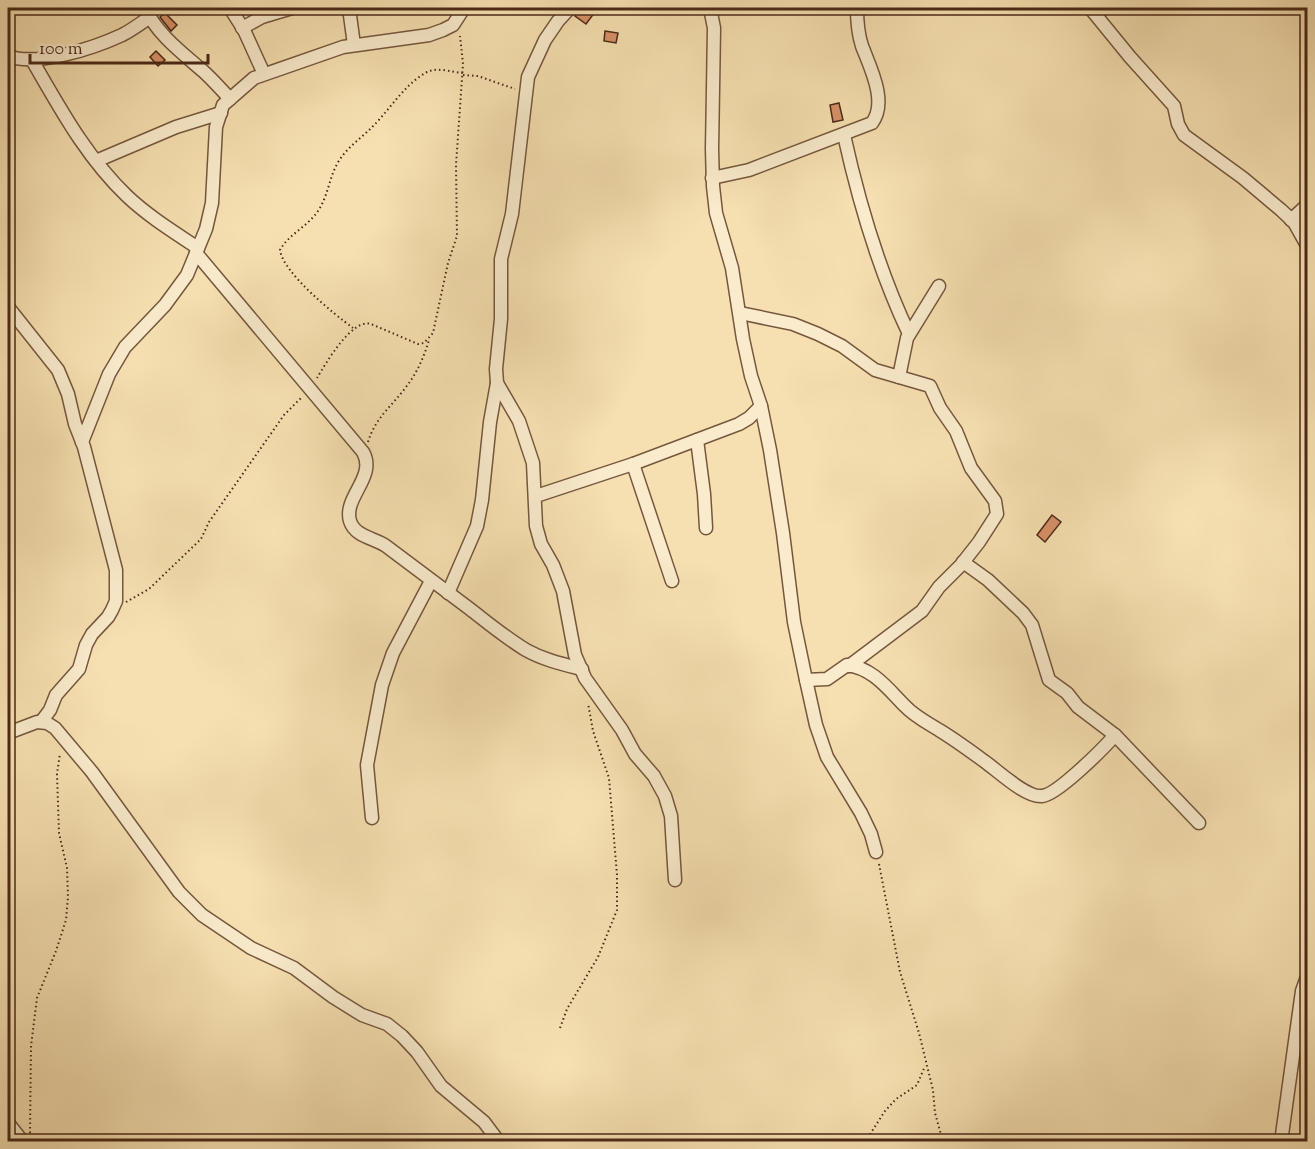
<svg xmlns="http://www.w3.org/2000/svg" width="1315" height="1149" viewBox="0 0 1315 1149" font-family="'Sorts Mill Goudy',serif">
  <style>
    .building { fill: #d99269; stroke: #4b2918; stroke-width: 1.5 }
    .lines { fill: none; stroke-linecap: round; stroke-linejoin: round }
    .minor-casing { stroke: #76573e; stroke-width: 15 }
    .path { stroke: #4b2918; stroke-width: 2; stroke-dasharray: 1.5 3; stroke-linecap: butt }
    .minor { stroke: #f9ebcc; stroke-width: 12 }
  </style>
  <rect width="100%" height="100%" fill="#f6e0b1"/>
  <filter id="stains"><feTurbulence type="fractalNoise" baseFrequency=".00333" numOctaves="4"/><feColorMatrix values="0 0 0 0 .2 0 0 0 0 .09 0 0 0 0 .02 0 0 0 .5 -.17"/></filter>
  <radialGradient id="worn" r=".72"><stop offset=".6" stop-color="#630" stop-opacity="0"/><stop offset="1" stop-color="#630" stop-opacity=".3"/></radialGradient>
  <!-- building -->
  <g class="building">
    <polygon points="580,8 598,8 586,24 575,16"/>
    <polygon points="165,13 177,25 171,31 160,17"/>
    <polygon points="605,31 618,33 616,43 604,41"/>
    <polygon points="156,51 165,60 158,66 150,57"/>
    <polygon points="839,103 843,120 833,122 830,105"/>
    <polygon points="1052,515 1061,522 1045,542 1037,535"/>
  </g>
  <g class="lines">
    <defs>
      <g id="minor">
        <path d="M145,8C157,34 181,52 203,71C212,79 221,89 230,99"/>
        <polyline points="230,8 244,30 264,74"/>
        <polyline points="349,8 354,45"/>
        <polyline points="570,8 558,21 545,40 528,77 512,214 501,259 501,319 496,369 497,383 519,421 533,463 536,526 541,544 553,565 563,591 575,655 585,678 622,730 635,754 654,776 665,796 671,816 675,880"/>
        <polyline points="710,8 714,28 712,149 713,186 716,213 732,268 743,339 751,376 761,406 770,450 783,533 794,622 806,680 816,725 827,757 861,813 871,834 876,852"/>
        <polyline points="1090,8 1130,57 1174,106 1178,124 1184,135 1243,178 1281,210 1294,222 1308,247"/>
        <polyline points="242,28 262,17 292,8"/>
        <path d="M8,56C37,67 94,48 122,35C132,30 141,23 150,17"/>
        <path d="M32,60C60,108 86,157 127,196C148,216 174,232 198,248"/>
        <path d="M844,135C859,203 879,271 909,334"/>
        <polyline points="96,161 176,127 221,113"/>
        <path d="M712,178L749,170L872,123C888,102 870,67 862,46C858,34 857,20 857,8"/>
        <polyline points="1291,220 1308,204"/>
        <path d="M196,253L363,452C377,477 343,497 350,521C355,537 375,538 386,546C414,567 442,588 470,609C488,623 506,638 526,650C544,660 562,664 582,669"/>
        <polyline points="8,307 58,370 68,394 75,424 84,447 116,570 116,601 112,610 108,617 92,634 86,645 79,669 56,695 50,710 41,722"/>
        <polyline points="740,313 793,324 818,334 842,346 875,370 930,386 940,408 956,431 971,468 995,501 997,514 979,542 961,565 939,587 922,611 849,666"/>
        <polyline points="899,377 907,338 939,286"/>
        <polyline points="697,440 704,494 706,528"/>
        <polyline points="82,442 109,374 125,347 165,305 187,275 206,229 212,203 216,127 223,105 254,78 343,47 429,35 443,30 453,25 464,8"/>
        <polyline points="633,464 672,581"/>
        <polyline points="536,496 633,464 739,424 749,418 761,406"/>
        <polyline points="963,562 988,580 1023,613 1032,625 1049,680 1067,693 1078,707 1115,735 1199,823"/>
        <polyline points="448,593 477,526 482,500 490,422 497,383"/>
        <path d="M806,680L827,679L847,665C873,668 888,689 905,706C914,716 928,723 939,730C954,739 969,750 984,761C997,770 1026,798 1042,796C1057,795 1104,748 1115,735"/>
        <polyline points="8,733 37,722 47,723 55,728 92,772 179,892 202,915 251,948 294,968 333,997 362,1015 387,1024 402,1036 417,1052 441,1086 484,1122 499,1142"/>
        <polyline points="372,818 367,765 382,685 393,653 431,581"/>
        <polyline points="8,1123 23,1142"/>
        <polyline points="1281,1142 1302,991 1308,974"/>
      </g>
    </defs>
    <!-- minor casing -->
    <use href="#minor" class="minor-casing"/>
    <!-- path -->
    <g class="path">
      <polyline points="463,75 478,76 515,89"/>
      <path d="M353,328C334,314 283,273 280,250C288,235 308,226 318,211C328,196 329,179 337,164C345,150 357,141 368,131C388,113 403,85 427,72C437,67 452,72 463,73"/>
      <path d="M317,378C326,363 352,318 371,324L418,344L424,343L433,333L448,263L457,236L456,165L463,64L460,36"/>
      <path d="M368,442C375,418 392,406 406,387C417,373 424,357 429,340"/>
      <polyline points="126,602 149,589 201,539 209,522 284,415 302,397"/>
      <polyline points="879,864 900,972 919,1033 933,1090 935,1113 943,1142"/>
      <polyline points="560,1028 567,1009 598,957 617,910 617,875 609,778 593,731 588,703"/>
      <polyline points="30,1133 31,1046 37,998 56,951 66,920 68,897 67,868 59,833 57,774 60,753"/>
      <polyline points="865,1142 885,1111 896,1099 917,1085 925,1066"/>
    </g>
    <!-- minor -->
    <use href="#minor" class="minor"/>
  </g>
  <!-- margin -->
  <rect width="1315" height="1149" fill="none" stroke="#f6e0b1" stroke-width="30"/>
  <rect x="9" y="9" width="1297" height="1131" fill="none" stroke="#4b2918" stroke-width="3"/>
  <rect x="15" y="15" width="1285" height="1119" fill="none" stroke="#4b2918" stroke-width="1.5"/>
  <!-- scale -->
  <path d="M30 54v9h178v-9" fill="none" stroke="#4b2918" stroke-width="3"/>
  <text x="39" y="54" font-size="18" fill="#4b2918" stroke="#f9ebcc" stroke-width="4.5" paint-order="stroke">100 m</text>
  <rect width="100%" height="100%" filter="url(#stains)"/>
  <rect width="100%" height="100%" fill="url(#worn)"/>
</svg>
